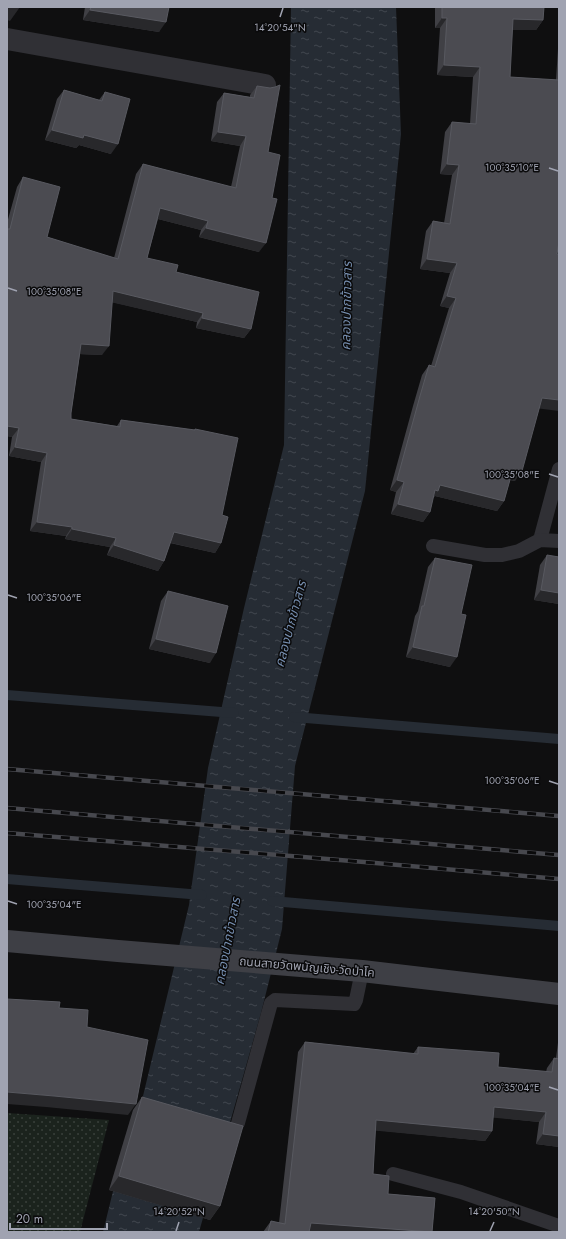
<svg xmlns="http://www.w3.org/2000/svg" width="566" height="1239" viewBox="0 0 566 1239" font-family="Jost,'Noto Sans Thai',sans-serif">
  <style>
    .grass { fill: url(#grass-dots) }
    .water { fill: url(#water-ripples) }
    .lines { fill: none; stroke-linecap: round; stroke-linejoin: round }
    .stream { stroke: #262c34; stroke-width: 10 }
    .lane { stroke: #303035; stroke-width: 14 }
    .street { stroke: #303035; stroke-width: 22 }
    .secondary { stroke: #3e3f45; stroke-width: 22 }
    .rail-casing { stroke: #47484e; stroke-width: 4.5 }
    .rail { stroke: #0a0a0b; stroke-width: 3; stroke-dasharray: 9; stroke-linecap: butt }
    .wall { fill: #404045 }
    .shaded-wall { fill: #28282b }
    .building { fill: #4b4b51; stroke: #585960 }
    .ticks { fill: none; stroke: #a0a3b1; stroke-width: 1.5 }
    .labels { text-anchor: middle; stroke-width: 3; stroke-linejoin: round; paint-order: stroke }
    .street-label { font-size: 12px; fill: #a0a3b1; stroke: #0a0a0b }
    .water-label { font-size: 13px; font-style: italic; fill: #758dae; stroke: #0a0a0b }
    .ticks-label { font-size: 10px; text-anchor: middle; fill: #a0a3b1; stroke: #0a0a0b; stroke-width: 3; stroke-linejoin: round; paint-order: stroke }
  </style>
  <defs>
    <pattern id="grass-dots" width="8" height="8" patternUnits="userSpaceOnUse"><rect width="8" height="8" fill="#1b231d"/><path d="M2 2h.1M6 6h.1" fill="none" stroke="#39403b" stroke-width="1.8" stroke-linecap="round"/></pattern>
    <pattern id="water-ripples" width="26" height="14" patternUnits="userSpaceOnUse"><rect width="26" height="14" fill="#262c34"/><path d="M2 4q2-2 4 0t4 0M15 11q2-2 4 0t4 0" fill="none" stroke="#42474f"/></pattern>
  </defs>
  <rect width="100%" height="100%" fill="#0f0f10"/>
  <!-- grass -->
  <polygon class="grass" points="7,1113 109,1120 80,1232 7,1232"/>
  <!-- water -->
  <polygon class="water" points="291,7 396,7 401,134 365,491 295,766 282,929 261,1013 199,1232 103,1232 116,1179 143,1096 189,905 208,768 244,608 284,445"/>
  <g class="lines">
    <!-- stream -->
    <g class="stream">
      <polyline points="7,695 234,713"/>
      <polyline points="294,717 559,739"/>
      <polyline points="7,879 202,895"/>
      <polyline points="272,901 559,926"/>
    </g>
    <!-- lane -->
    <g class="lane">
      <polyline points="540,540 559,469"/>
      <polyline points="433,546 485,555 502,555 519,551 540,540 559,541"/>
      <polyline points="238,1123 271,1003 275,1000 354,1004 356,1000 362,971"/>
      <polyline points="393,1174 461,1192 559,1226"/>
    </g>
    <!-- street -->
    <polyline class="street" points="7,39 265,85"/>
    <!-- secondary -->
    <polyline class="secondary" points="7,941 118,951 362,971 559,994"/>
    <defs>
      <g id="rail">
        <polyline points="7,769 559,816"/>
        <polyline points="7,808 559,855"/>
        <polyline points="7,833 364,862 559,879"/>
      </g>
    </defs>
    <!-- rail casing -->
    <use href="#rail" class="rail-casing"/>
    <!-- rail -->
    <use href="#rail" class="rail"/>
  </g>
  <!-- wall -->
  <g class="wall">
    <polygon points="85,7 169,7 159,32 83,20"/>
    <polygon points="435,7 544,7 543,20 536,30 512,30 510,77 556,80 559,33 559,242 557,254 539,409 515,481 510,480 504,501 497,511 435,496 433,498 430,512 423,522 391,514 396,492 390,490 413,406 422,375 429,365 431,366 449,308 440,306 450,273 420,269 426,231 433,221 444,223 452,175 440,174 445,132 452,122 470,124 473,77 437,75 440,28 435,28"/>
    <polygon points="257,86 268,152 259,252 199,237 201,230 158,219 147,258 176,272 251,329 244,338 196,328 197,322 112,302 102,355 80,354 71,413 71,419 117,426 121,420 194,430 195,429 222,515 221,543 215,553 170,543 164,561 158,571 107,555 110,547 65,539 66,536 30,531 41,462 9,456 12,437 7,436 7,223 17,187 23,177 47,237 114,258 136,174 143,164 231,187 240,146 211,141 217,102 224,93 250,97 250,95"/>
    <polygon points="64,90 99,100 105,92 111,154 79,145 76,148 45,140 57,99"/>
    <polygon points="547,555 559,604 534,600 540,565"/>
    <polygon points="435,558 461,614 450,667 406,657 415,616 418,611 428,567"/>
    <polygon points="168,591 210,663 149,649 161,601"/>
    <polygon points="559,1035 559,1147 536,1144 539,1122 493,1117 492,1131 485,1141 375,1130 373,1174 388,1194 435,1198 432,1232 263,1232 271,1221 279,1223 298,1052 305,1042 413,1054 418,1047 498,1067 546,1072 547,1068 554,1058 556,1058"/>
    <polygon points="142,1097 220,1206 210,1220 109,1190 133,1110"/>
  </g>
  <!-- shaded-wall -->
  <g class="shaded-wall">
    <polygon points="7,7 20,7 10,21 7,20"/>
    <polygon points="90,10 166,22 159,32 83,20"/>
    <polygon points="442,18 447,18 440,28 435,28"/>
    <polygon points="513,19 543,20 536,30 506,30"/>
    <polygon points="444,65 480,67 473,77 437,75"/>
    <polygon points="52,130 84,135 118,144 111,154 79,145 76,148 45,140"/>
    <polygon points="218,132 246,136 240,146 211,141"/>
    <polygon points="447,164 459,165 452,175 440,174"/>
    <polygon points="160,208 208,221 201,230 154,218"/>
    <polygon points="206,228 266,243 259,252 199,237"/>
    <polygon points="427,259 457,263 450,273 420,269"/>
    <polygon points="113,291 203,313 197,322 106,301"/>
    <polygon points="447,296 456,298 449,308 440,306"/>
    <polygon points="202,318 251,329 244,338 196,328"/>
    <polygon points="81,344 109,346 102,355 75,354"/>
    <polygon points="542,398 559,400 559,411 535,408"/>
    <polygon points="7,426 19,428 12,437 7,436"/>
    <polygon points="15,447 47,453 41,462 9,456"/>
    <polygon points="513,469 522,471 515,481 506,479"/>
    <polygon points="397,480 404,482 396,492 390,490"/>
    <polygon points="440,485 504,501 497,511 435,496 431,501 435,490"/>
    <polygon points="398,504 430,512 423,522 391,514"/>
    <polygon points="37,522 72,527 66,536 30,531"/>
    <polygon points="72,529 116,538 110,547 65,539"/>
    <polygon points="174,532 221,543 215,553 167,542"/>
    <polygon points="114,545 164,561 158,571 107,555"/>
    <polygon points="541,590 559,593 559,604 534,600"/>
    <polygon points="156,639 216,653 210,663 149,649"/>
    <polygon points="413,647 457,657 450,667 406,657"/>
    <polygon points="7,1092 54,1096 136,1104 128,1115 46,1107 7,1104"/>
    <polygon points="494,1107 546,1112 539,1122 487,1117"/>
    <polygon points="376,1120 492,1131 485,1141 369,1130"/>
    <polygon points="543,1134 559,1136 559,1147 536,1144"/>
    <polygon points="119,1176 220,1206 210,1220 109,1190"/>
    <polygon points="311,1223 432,1232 305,1232"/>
  </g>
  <!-- building -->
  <g class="building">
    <polygon points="91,7 169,7 166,22 90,10"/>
    <polygon points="442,7 544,7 543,20 513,19 510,77 559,80 559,242 557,254 559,255 559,400 542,398 522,471 513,469 504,501 440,485 438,491 435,490 430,512 398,504 404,482 397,480 420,396 429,365 435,367 456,298 447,296 457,263 427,259 433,221 450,224 459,165 447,164 452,122 476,124 480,67 444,65 447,18 442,18"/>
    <polygon points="280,85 268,152 280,155 272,198 277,199 266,243 206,228 208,221 160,208 147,258 178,265 176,272 259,292 251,329 202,318 203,313 113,291 109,346 81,344 71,413 71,419 120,427 121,420 195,430 195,429 238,438 222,515 228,517 221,543 174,532 164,561 114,545 116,538 72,529 72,527 37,522 47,453 15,447 19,428 7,426 7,229 10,229 23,177 60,187 47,237 118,259 143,164 236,188 246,136 218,132 224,93 254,98 257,86 270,88 275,87"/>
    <polygon points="64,90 102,101 105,92 130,99 118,144 84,135 83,138 52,130"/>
    <polygon points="547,555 559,557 559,593 541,590"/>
    <polygon points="435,558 472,565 461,614 466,615 457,657 413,647 422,606 424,606"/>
    <polygon points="168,591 228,606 216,653 156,639"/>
    <polygon points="7,999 60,1002 59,1008 88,1010 87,1027 148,1040 136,1104 54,1096 7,1092"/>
    <polygon points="305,1042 418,1054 418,1047 499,1053 498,1067 552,1072 554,1058 559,1059 559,1136 543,1134 546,1112 494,1107 492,1131 376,1120 373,1174 389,1176 388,1194 435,1198 432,1232 311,1223 309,1232 268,1232 271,1221 285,1224"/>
    <polygon points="142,1097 243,1126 220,1206 119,1176"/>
  </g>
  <!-- ticks -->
  <path class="ticks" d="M280,17L283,8M549,168L558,171M8,288L17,291M549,474L558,477M8,595L17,598M549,781L558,784M8,901L17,904M549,1087L558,1090M176,1231L179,1222M490,1231L494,1222"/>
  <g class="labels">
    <!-- street labels -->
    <g class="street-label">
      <text transform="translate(307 967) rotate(5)" y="4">ถนนสายวัดพนัญเชิง-วัดป่าโค</text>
    </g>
    <!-- water labels -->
    <g class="water-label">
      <text transform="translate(346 306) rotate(-89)" y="5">คลองปากข้าวสาร</text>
      <text transform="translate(290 624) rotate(-75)" y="5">คลองปากข้าวสาร</text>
      <text transform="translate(227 941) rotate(-79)" y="5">คลองปากข้าวสาร</text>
    </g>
  </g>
  <g class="ticks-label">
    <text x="280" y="31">14°20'54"N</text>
    <text x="512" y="171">100°35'10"E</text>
    <text x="54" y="295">100°35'08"E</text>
    <text x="512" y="478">100°35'08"E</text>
    <text x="54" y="601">100°35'06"E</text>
    <text x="512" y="784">100°35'06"E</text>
    <text x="54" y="908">100°35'04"E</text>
    <text x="512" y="1091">100°35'04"E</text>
    <text x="179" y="1215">14°20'52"N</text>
    <text x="494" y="1215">14°20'50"N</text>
  </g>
  <!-- border -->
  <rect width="566" height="1239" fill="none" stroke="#a0a3b1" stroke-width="16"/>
  <!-- scale -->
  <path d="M10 1223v6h97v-6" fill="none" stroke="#a0a3b1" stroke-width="2"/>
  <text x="16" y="1223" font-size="12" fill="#a0a3b1" stroke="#0a0a0b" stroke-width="3" paint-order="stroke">20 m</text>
</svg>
